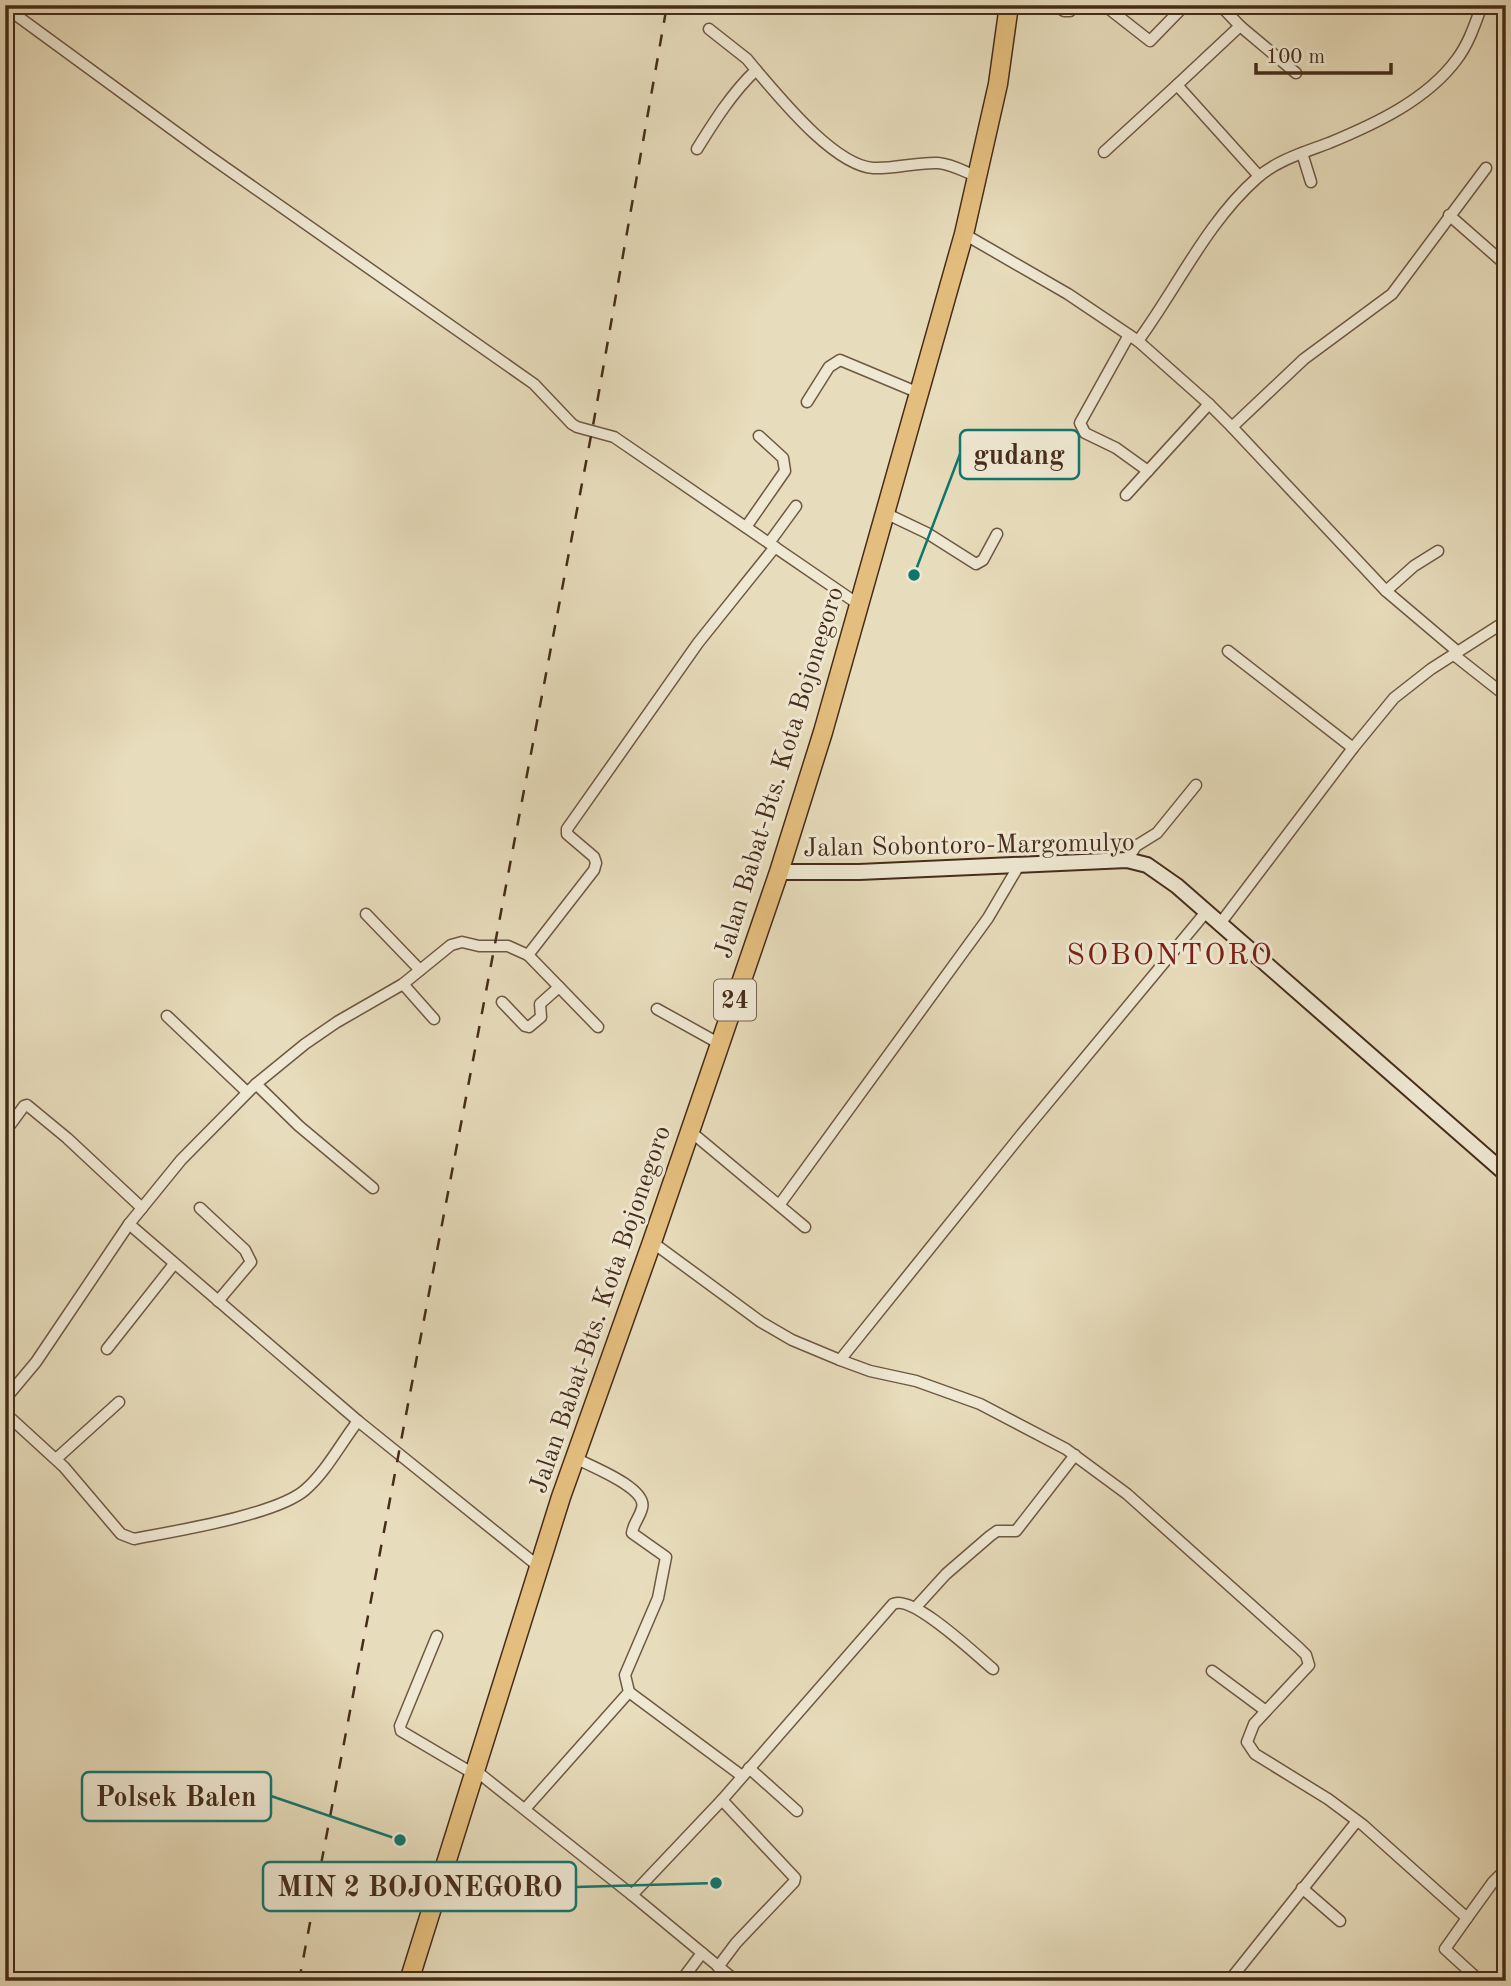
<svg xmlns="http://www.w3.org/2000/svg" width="1511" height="1986" viewBox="0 0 1511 1986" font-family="'Old Standard TT',serif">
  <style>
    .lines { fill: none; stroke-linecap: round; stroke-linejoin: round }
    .street-casing { stroke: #6e5842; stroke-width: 13 }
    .secondary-casing { stroke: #462c1a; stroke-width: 18 }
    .highway-casing { stroke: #462c1a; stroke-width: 21 }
    .street { stroke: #efe8d3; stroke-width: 10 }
    .secondary { stroke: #efe8d3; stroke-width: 14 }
    .highway { stroke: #e4be7e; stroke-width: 18 }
    .rail { stroke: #462c1a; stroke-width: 2.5; stroke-dasharray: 12 12; stroke-linecap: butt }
    .labels { text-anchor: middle; stroke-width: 6; stroke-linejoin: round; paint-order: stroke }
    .shield { fill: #efe8d3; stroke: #796452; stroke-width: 2 }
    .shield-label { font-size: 24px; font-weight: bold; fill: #462c1a }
    .street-label { font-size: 26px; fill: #462c1a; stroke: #efe8d3 }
    .quarter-label { font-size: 30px; letter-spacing: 2px; fill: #7a1f14; stroke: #efe8d3 }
    .leader { fill: none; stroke: #0f766e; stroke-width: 2.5 }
    .callout-dot { fill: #0f766e; stroke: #efe8d3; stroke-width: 2.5 }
    .callout { fill: #efe8d3; stroke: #0f766e; stroke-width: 2.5 }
    .callout-label { font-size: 28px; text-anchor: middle; font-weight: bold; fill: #462c1a }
  </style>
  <rect width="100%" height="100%" fill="#e7dcbb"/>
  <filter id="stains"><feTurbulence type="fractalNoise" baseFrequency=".00286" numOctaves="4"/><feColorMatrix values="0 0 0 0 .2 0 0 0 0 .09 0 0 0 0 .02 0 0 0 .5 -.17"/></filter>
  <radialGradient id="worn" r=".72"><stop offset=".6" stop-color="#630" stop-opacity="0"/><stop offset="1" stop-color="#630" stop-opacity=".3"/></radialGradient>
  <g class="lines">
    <defs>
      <g id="street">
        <polyline points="1054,5 1064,11 1070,11 1075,5"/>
        <polyline points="1104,5 1150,41 1185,5"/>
        <polyline points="1220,5 1240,26 1177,85 1259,176"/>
        <polyline points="5,7 206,154 534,384 572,424 577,427 614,437 858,604"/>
        <polyline points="1240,26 1296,73"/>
        <path d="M756,70C781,99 834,165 873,168C895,169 916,162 938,163C952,164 965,172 978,177"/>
        <path d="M697,149C715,120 732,93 756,70L747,59L709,29"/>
        <polyline points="1104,152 1177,85"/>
        <polyline points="1302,153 1311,182"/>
        <polyline points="1449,215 1506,265"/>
        <path d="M964,234L1068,294L1138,341C1177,288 1207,222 1257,178C1277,160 1305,152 1329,143C1375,124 1427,100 1457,59C1469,43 1475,24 1482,5"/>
        <polyline points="1129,335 1080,423 1085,433 1116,448 1148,471"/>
        <polyline points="807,402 829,367 840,360 919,393"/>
        <polyline points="1209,404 1232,427 1304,359 1392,294 1486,168"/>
        <polyline points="1232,427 1386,591 1458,652"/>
        <polyline points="1126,495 1209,404 1138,341"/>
        <polyline points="885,513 927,533 976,564 983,560 997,534"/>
        <polyline points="746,527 785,471 783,458 759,436"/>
        <polyline points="769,543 796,506"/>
        <polyline points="1386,591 1414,566 1438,551"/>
        <polyline points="1228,651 1353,748"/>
        <polyline points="1454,655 1506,696"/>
        <polyline points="1127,860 1136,846 1157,833 1196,785"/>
        <polyline points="366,914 420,970"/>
        <polyline points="1219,925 1353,748 1394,698 1431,669 1506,621"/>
        <polyline points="528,955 598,1027"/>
        <polyline points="403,984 434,1019"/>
        <polyline points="502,1002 525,1026 529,1027 541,1017 540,1004 559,987"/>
        <polyline points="657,1009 720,1044"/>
        <polyline points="167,1016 247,1092"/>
        <polyline points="256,1084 299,1126 373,1188"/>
        <polyline points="690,1131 805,1227"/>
        <polyline points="5,1132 24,1106 27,1105 67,1138 142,1208"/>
        <polyline points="780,1204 988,918 1018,867"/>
        <polyline points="200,1208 245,1250 251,1262 218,1301"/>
        <polyline points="129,1224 181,1160 256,1084 305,1044 337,1022 403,984 451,945 462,942 479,946 508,946 528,955 594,870 596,863 594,857 567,834 567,829 698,643 775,547"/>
        <polyline points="652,1242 761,1322 792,1340 840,1360 870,1371 916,1381 980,1404 1066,1449 1127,1494 1299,1648 1306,1655 1309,1665 1254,1724 1247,1742 1255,1754 1328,1799 1363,1825 1467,1918 1445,1949 1480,1981"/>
        <polyline points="107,1349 174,1264"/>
        <polyline points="840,1360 1021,1135 1206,912"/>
        <polyline points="5,1399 36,1362 129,1224 358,1421 538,1566"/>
        <path d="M5,1413L64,1467L121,1534L134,1539C175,1531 276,1515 305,1490C326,1472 341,1443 358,1421"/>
        <polyline points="56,1459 119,1402"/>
        <polyline points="916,1607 946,1574 990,1536 997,1531 1016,1531 1075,1455"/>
        <polyline points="437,1636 400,1726 401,1731 474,1774"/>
        <polyline points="1212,1671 1266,1711"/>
        <polyline points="629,1692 742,1776"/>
        <polyline points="749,1768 797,1811"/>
        <path d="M475,1770L632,1895L722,1800L893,1604C913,1594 976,1655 993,1669"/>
        <path d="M525,1809L629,1692L625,1675L658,1598L666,1557L632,1533C633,1524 640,1517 642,1508C648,1488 590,1466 575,1458"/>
        <polyline points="1302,1888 1340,1921"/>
        <polyline points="632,1895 736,1981"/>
        <polyline points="1467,1918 1493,1882 1506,1869"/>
        <polyline points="718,1967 736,1943 794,1882 795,1878 722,1800"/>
        <polyline points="681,1981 702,1953"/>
        <polyline points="1229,1981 1357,1821"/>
      </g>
      <polyline id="secondary" points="779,872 859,872 1127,860 1147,865 1177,886 1506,1174"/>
      <polyline id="highway" points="409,1981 561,1497 652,1242 779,872 823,732 964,234 998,84 1009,5"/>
    </defs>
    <!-- street casing -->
    <use href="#street" class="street-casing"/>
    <!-- secondary casing -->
    <use href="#secondary" class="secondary-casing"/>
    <!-- highway casing -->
    <use href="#highway" class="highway-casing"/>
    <!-- street -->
    <use href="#street" class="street"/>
    <!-- secondary -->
    <use href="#secondary" class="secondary"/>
    <!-- highway -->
    <use href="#highway" class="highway"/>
    <!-- rail -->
    <polyline class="rail" points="299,1981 594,420 667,5"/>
  </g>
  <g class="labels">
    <!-- shield labels -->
    <rect class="shield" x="714" y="979.5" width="42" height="41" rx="5"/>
    <g class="shield-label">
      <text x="735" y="1008">24</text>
    </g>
    <!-- street labels -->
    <g class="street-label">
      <text transform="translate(778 772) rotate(-73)" y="9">Jalan Babat-Bts. Kota Bojonegoro</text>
      <text transform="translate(969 844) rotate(-1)" y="9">Jalan Sobontoro-Margomulyo</text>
      <text transform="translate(599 1309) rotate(-71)" y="9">Jalan Babat-Bts. Kota Bojonegoro</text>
    </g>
    <!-- quarter labels -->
    <g class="quarter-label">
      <text x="1170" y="964">SOBONTORO</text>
    </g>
  </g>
  <!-- callouts -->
  <path class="leader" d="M914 575L960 454M400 1840L271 1796M716 1883L576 1887"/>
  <g class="callout-dot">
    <circle cx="914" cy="575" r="7"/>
    <circle cx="400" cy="1840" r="7"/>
    <circle cx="716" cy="1883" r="7"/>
  </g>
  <g class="callout">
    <rect x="960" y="430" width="119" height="49" rx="7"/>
    <rect x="82" y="1772" width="189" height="49" rx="7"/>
    <rect x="263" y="1862" width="313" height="49" rx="7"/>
  </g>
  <g class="callout-label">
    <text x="1019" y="464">gudang</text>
    <text x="176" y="1806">Polsek Balen</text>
    <text x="420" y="1896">MIN 2 BOJONEGORO</text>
  </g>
  <!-- margin -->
  <rect width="1511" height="1986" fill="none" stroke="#e7dcbb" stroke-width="28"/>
  <rect x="7" y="7" width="1497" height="1972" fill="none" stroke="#462c1a" stroke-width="3.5"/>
  <rect x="14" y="14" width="1483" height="1958" fill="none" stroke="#462c1a" stroke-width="2"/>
  <!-- scale -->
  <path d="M1256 63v10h135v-10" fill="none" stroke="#462c1a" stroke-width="3.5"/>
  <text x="1266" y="63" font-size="21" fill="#462c1a" stroke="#efe8d3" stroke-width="5" paint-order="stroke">100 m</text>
  <rect width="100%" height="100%" filter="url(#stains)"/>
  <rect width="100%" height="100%" fill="url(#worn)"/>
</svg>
